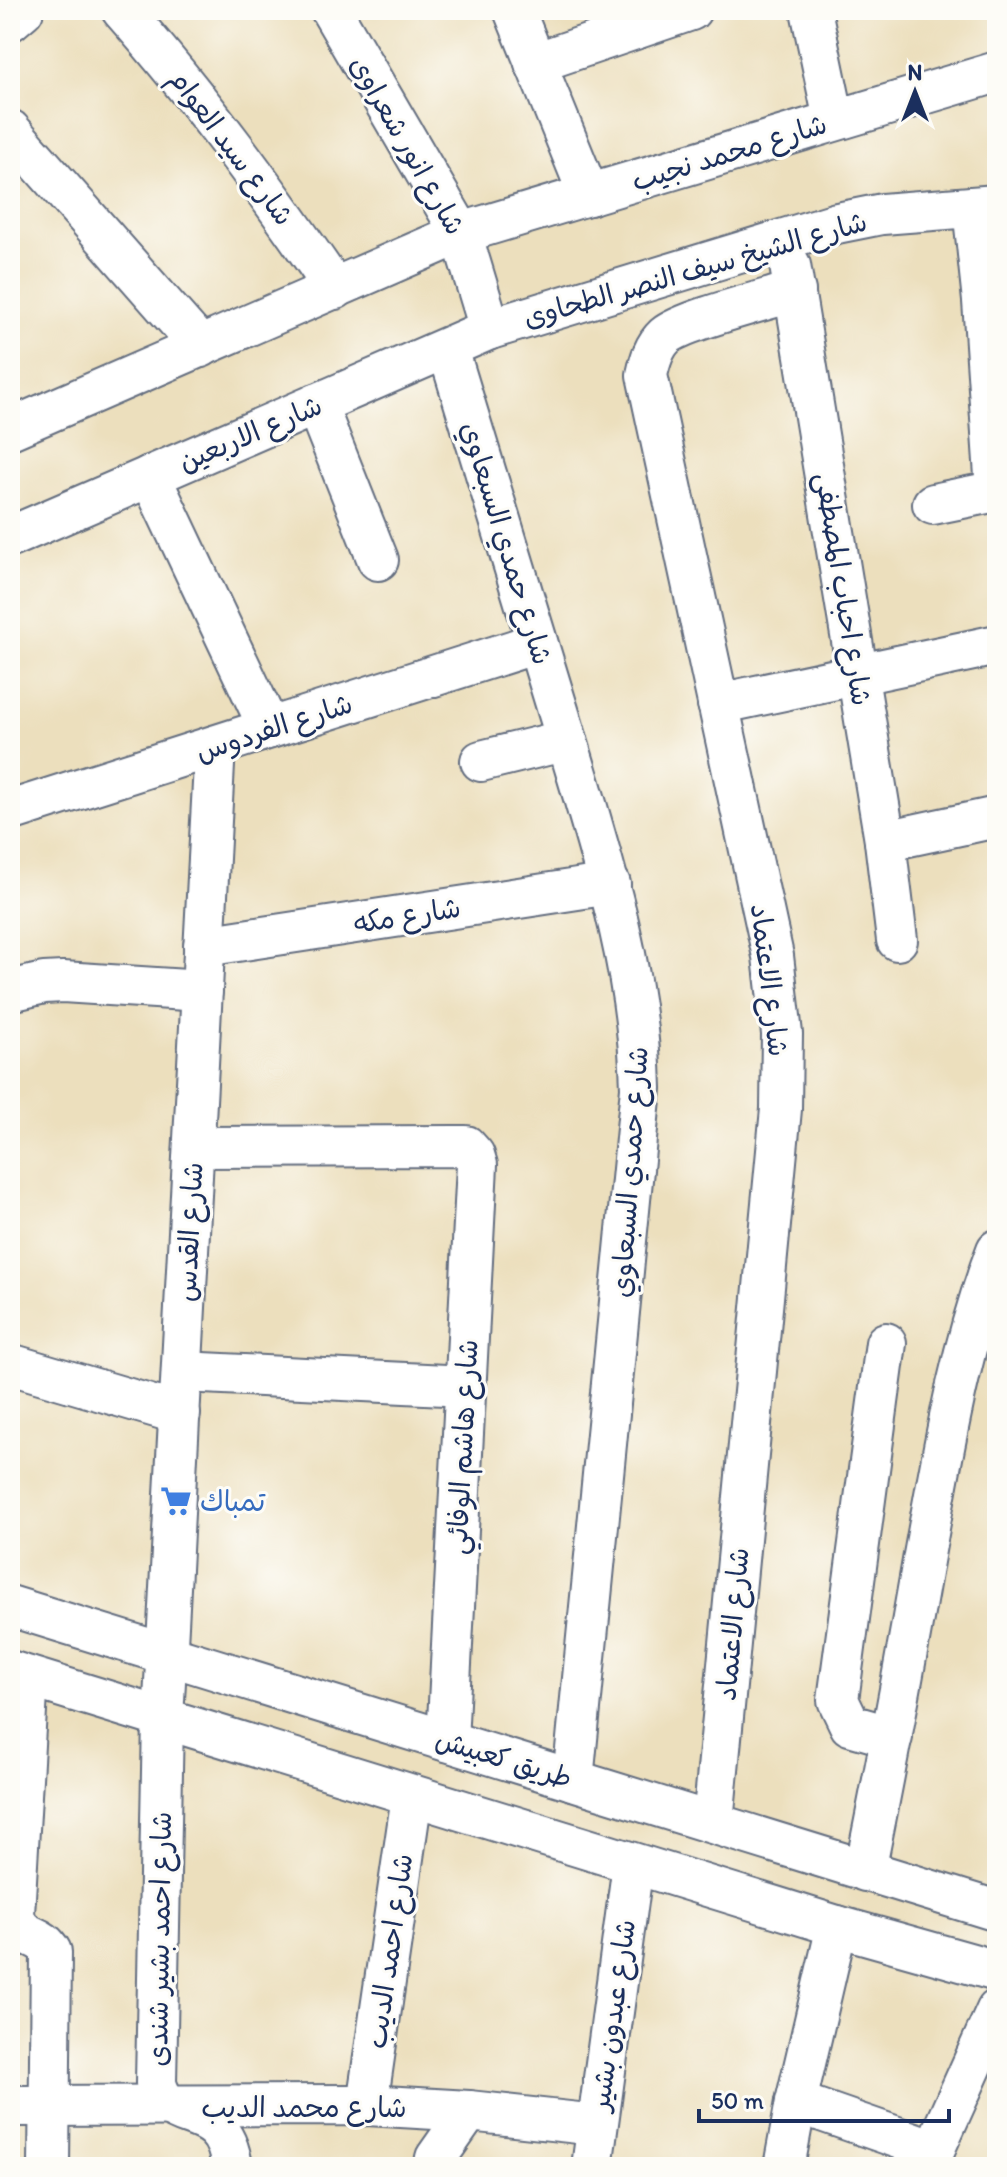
<svg xmlns="http://www.w3.org/2000/svg" width="1007" height="2177" viewBox="0 0 1007 2177" font-family="Itim,'Playpen Sans Arabic',sans-serif">
  <style>
    .lines { fill: none; stroke-linecap: round; stroke-linejoin: round }
    .minor-casing { stroke: #646d7f; stroke-width: 44 }
    .minor { stroke: #fff; stroke-width: 40 }
    .labels { text-anchor: middle; stroke-width: 6; stroke-linejoin: round; paint-order: stroke }
    .street-label { font-size: 28px; fill: #1b2f5e; stroke: #fdfcf7 }
    .shop-label { font-size: 28px; fill: #366cbe; stroke: #fdfcf7; text-anchor: start }
  </style>
  <rect width="100%" height="100%" fill="#fdfcf7"/>
  <filter id="ink" filterUnits="userSpaceOnUse"><feTurbulence type="fractalNoise" baseFrequency=".0125" numOctaves="2"/><feDisplacementMap in="SourceGraphic" scale="16" xChannelSelector="R" yChannelSelector="G"/><feConvolveMatrix kernelMatrix="1 2 1 2 8 2 1 2 1" color-interpolation-filters="sRGB"/></filter>
  <filter id="wash" filterUnits="userSpaceOnUse"><feTurbulence type="fractalNoise" baseFrequency=".006" numOctaves="4" result="noise"/><feDisplacementMap in="SourceGraphic" scale="32" xChannelSelector="R" yChannelSelector="G"/><feGaussianBlur stdDeviation="1.8" result="paint"/><feColorMatrix in="noise" values="0 0 0 0 0 0 0 0 0 0 0 0 0 0 0 0 0 1.4 0 .05"/><feComposite in="paint" operator="in"/></filter>
  <g filter="url(#wash)">
    <rect width="100%" height="100%" fill="#ecdfbd"/>
  </g>
  <g filter="url(#ink)">
    <g class="lines">
      <defs>
        <g id="minor">
          <path d="M122,10C200,98 268,192 335,289"/>
          <polyline points="331,10 461,233 490,329"/>
          <polyline points="514,10 589,195"/>
          <polyline points="811,10 834,120"/>
          <polyline points="10,21 23,10"/>
          <polyline points="535,63 691,10"/>
          <polyline points="10,130 201,347"/>
          <polyline points="973,207 983,301 996,491"/>
          <polyline points="790,265 885,841 897,940"/>
          <path d="M448,349C486,475 525,601 563,727C598,846 638,963 641,1088L573,1780"/>
          <polyline points="316,404 378,560"/>
          <polyline points="10,429 461,233 997,72"/>
          <polyline points="150,476 269,728"/>
          <polyline points="933,504 997,491"/>
          <polyline points="10,537 490,329 837,223 882,214 997,205"/>
          <polyline points="718,704 997,645"/>
          <path d="M215,746L163,1719L156,2083C168,2132 223,2096 232,2167"/>
          <polyline points="481,761 567,740"/>
          <polyline points="10,811 537,643"/>
          <polyline points="885,841 997,817"/>
          <polyline points="204,946 610,884"/>
          <polyline points="10,991 44,983 63,982 202,991"/>
          <polyline points="194,1147 458,1146 466,1146 474,1155 477,1165 447,1741"/>
          <polyline points="886,1343 838,1700 850,1725 892,1737"/>
          <polyline points="10,1364 180,1414"/>
          <polyline points="182,1372 466,1386"/>
          <polyline points="10,1606 997,1911"/>
          <polyline points="10,1671 837,1926 997,1971"/>
          <path d="M28,1677L14,1914C20,1942 40,1931 51,1952L49,2167"/>
          <path d="M713,1822L781,1109L782,1034L773,956L647,375C650,361 654,346 665,336C684,320 767,300 795,291"/>
          <path d="M865,1871C886,1768 905,1665 923,1561C942,1457 959,1349 997,1250"/>
          <polyline points="796,2102 934,2150"/>
          <polyline points="367,2105 412,1796"/>
          <polyline points="10,2106 367,2105 469,2111 597,2125"/>
          <polyline points="434,2167 436,2158 469,2111"/>
          <polyline points="592,2167 633,1864"/>
          <polyline points="784,2167 796,2102 837,1926"/>
          <polyline points="920,2167 934,2150 997,2010"/>
        </g>
      </defs>
      <!-- minor casing -->
      <use href="#minor" class="minor-casing"/>
      <!-- minor -->
      <use href="#minor" class="minor"/>
    </g>
  </g>
  <!-- icons -->
  <defs>
    <symbol id="supermarket-bare" viewBox="-9 -9 18 18"><path d="M-6-5.5h2.5l.6 2H6L4.5 2H-2.5L-4.4-4H-6ZM-1.5 3.2a1.3 1.3 0 1 0 .1 0ZM3 3.2a1.3 1.3 0 1 0 .1 0Z" fill="#3f7fe0" stroke="#fdfcf7" stroke-width="2.5" paint-order="stroke"/></symbol>
  </defs>
  <g fill-rule="evenodd">
    <use href="#supermarket-bare" x="154" y="1479" width="44" height="44"/>
  </g>
  <g class="labels">
    <!-- street labels -->
    <g class="street-label">
      <text transform="translate(408 145) rotate(60)" y="10">شارع انور شعراوى</text>
      <text transform="translate(232 147) rotate(53)" y="10">شارع سيد العوام</text>
      <text transform="translate(729 152) rotate(-17)" y="10">شارع محمد نجيب</text>
      <text transform="translate(695 269) rotate(-16)" y="10">شارع الشيخ سيف النصر الطحاوى</text>
      <text transform="translate(250 433) rotate(-23)" y="10">شارع الاربعين</text>
      <text transform="translate(507 543) rotate(73)" y="10">شارع حمدي السبعاوي</text>
      <text transform="translate(844 589) rotate(81)" y="10">شارع احباب المصطفى</text>
      <text transform="translate(274 727) rotate(-18)" y="10">شارع الفردوس</text>
      <text transform="translate(407 915) rotate(-9)" y="10">شارع مكه</text>
      <text transform="translate(770 980) rotate(83)" y="10">شارع الاعتماد</text>
      <text transform="translate(629 1172) rotate(-86)" y="10">شارع حمدي السبعاوي</text>
      <text transform="translate(189 1232) rotate(-87)" y="10">شارع القدس</text>
      <text transform="translate(462 1447) rotate(-87)" y="10">شارع هاشم الوفائي</text>
      <text transform="translate(732 1624) rotate(-85)" y="10">شارع الاعتماد</text>
      <text transform="translate(504 1758) rotate(17)" y="10">طريق كعبيش</text>
      <text transform="translate(159 1939) rotate(-89)" y="10">شارع احمد بشير شندى</text>
      <text transform="translate(389 1951) rotate(-82)" y="10">شارع احمد الديب</text>
      <text transform="translate(612 2015) rotate(-82)" y="10">شارع عبدون بشير</text>
      <text x="304" y="2117">شارع محمد الديب</text>
    </g>
    <!-- shop labels -->
    <g class="shop-label">
      <text x="200" y="1511">تمباك</text>
    </g>
  </g>
  <!-- margin -->
  <rect width="1007" height="2177" fill="none" stroke="#fdfcf7" stroke-width="40"/>
  <!-- north arrow -->
  <g transform="translate(915 92)" stroke="#fdfcf7" stroke-width="6" paint-order="stroke">
  <path d="M0-6L14 30L0 20L-14 30Z" fill="#1b2f5e"/>
  <text y="-12" font-size="22" font-weight="bold" text-anchor="middle" fill="#1b2f5e">N</text>
  </g>
  <!-- scale -->
  <path d="M699 2109v12h250v-12" fill="none" stroke="#1b2f5e" stroke-width="4"/>
  <text x="711" y="2109" font-size="24" fill="#1b2f5e" stroke="#fdfcf7" stroke-width="6" paint-order="stroke">50 m</text>
</svg>
